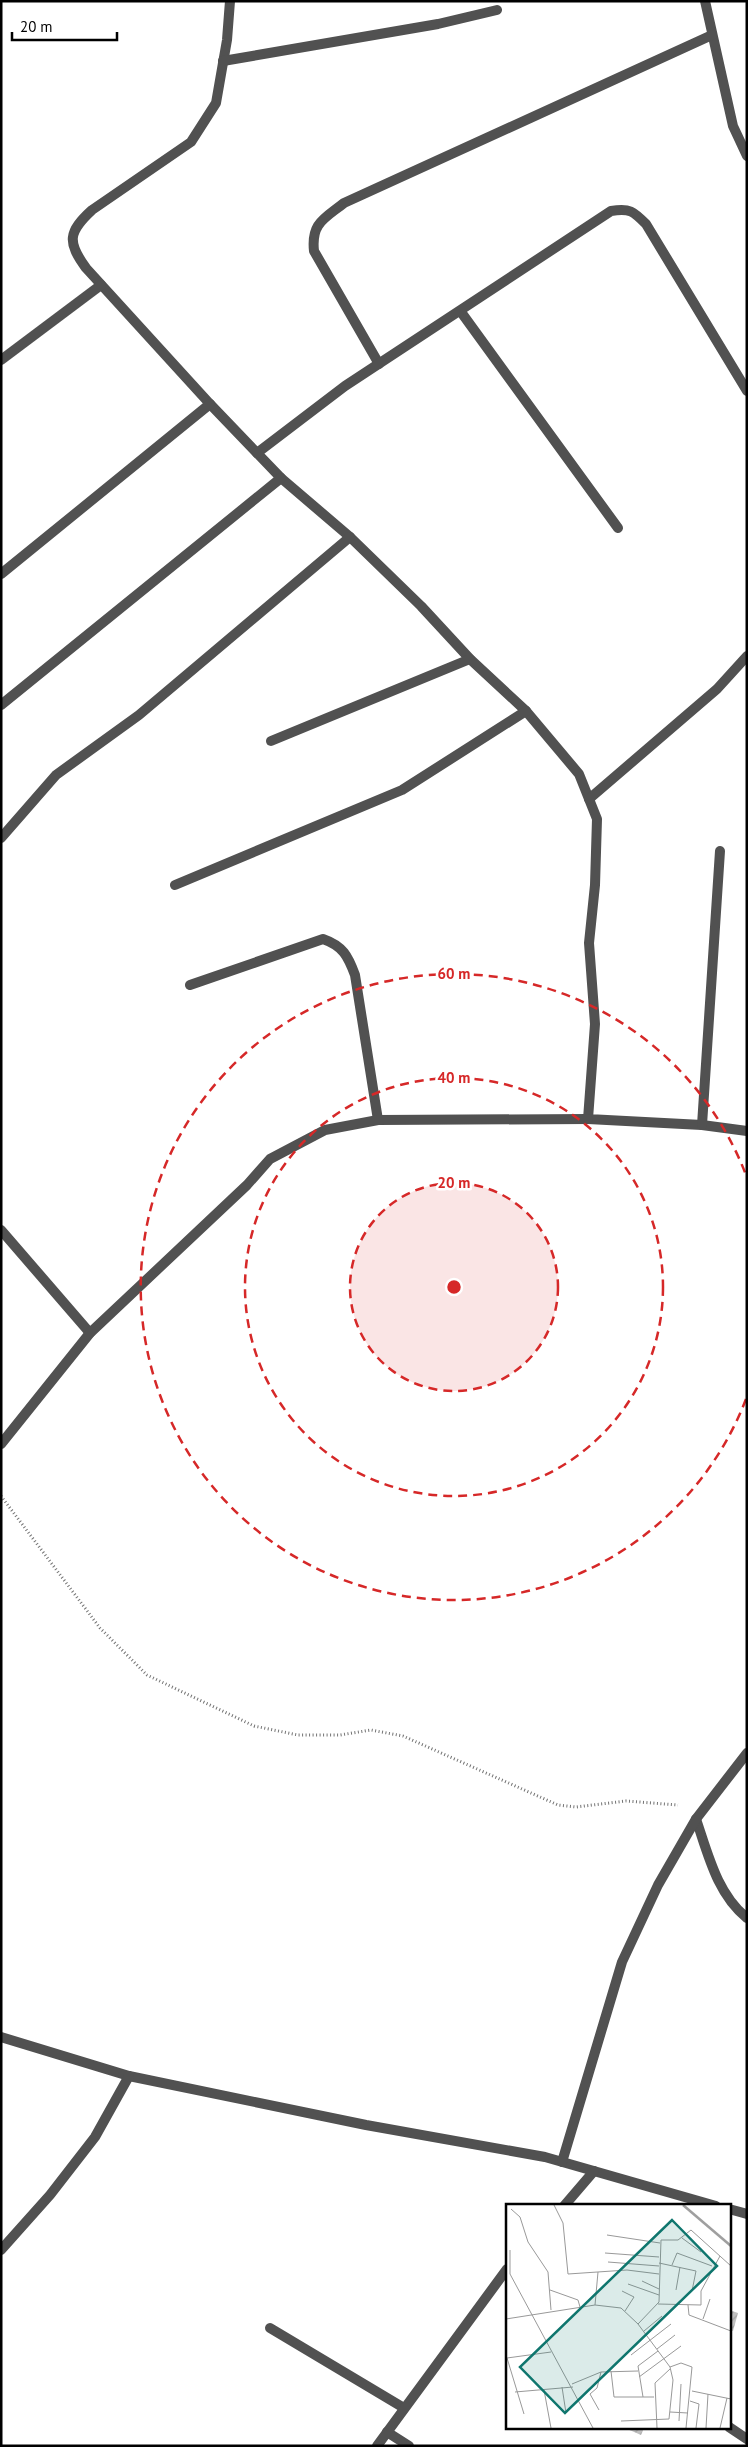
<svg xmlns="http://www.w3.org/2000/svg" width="748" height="2447" viewBox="0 0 748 2447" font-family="'PT Sans',sans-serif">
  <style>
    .building { fill: url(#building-hatch) }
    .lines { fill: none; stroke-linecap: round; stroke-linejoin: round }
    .path { stroke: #737373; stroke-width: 3; stroke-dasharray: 1 2.5; stroke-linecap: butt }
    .minor { stroke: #515151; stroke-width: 10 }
    .ring { fill: none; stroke: #d62828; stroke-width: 2.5; stroke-dasharray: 9 6 }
    .inset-river { fill: none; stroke: #9f9f9f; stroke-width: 2.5 }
    .inset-road { fill: none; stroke: #999; stroke-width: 1 }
    .view { fill: #0f766e; fill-opacity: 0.15; stroke: #0f766e; stroke-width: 2.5 }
    .inset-edge { fill: none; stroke: #000; stroke-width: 2.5 }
    .centre { fill: #d62828; stroke: #fff; stroke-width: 2.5 }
    .ring-label { font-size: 15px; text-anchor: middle; font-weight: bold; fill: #d62828; stroke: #fff; stroke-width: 5; stroke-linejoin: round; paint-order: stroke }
  </style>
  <defs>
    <pattern id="building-hatch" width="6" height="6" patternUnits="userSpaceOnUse" patternTransform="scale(1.25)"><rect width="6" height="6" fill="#c0c0c0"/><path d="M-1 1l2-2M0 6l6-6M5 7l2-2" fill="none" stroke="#a3a3a3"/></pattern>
  </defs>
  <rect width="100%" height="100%" fill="#fff"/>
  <!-- building -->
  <g class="building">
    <polygon points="729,2310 738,2313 733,2331 729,2330"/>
    <polygon points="625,2428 644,2428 641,2435"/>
  </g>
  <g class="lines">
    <!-- path -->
    <polyline class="path" points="1,1496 100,1628 147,1675 254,1726 298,1735 340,1735 371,1730 403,1736 558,1805 576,1807 626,1801 678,1805"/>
    <!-- minor -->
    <g class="minor">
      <path d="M230,1L227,40L216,103L191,142L92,210C68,232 67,242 86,268L210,404L281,478L350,537L421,606L470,659L526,711L579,774L597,819L595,885L589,943L595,1024L588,1119L702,1125L747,1131"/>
      <polyline points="705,1 733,126 747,156"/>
      <polyline points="223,61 438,24 497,10"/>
      <polyline points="461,312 618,528"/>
      <polyline points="1,360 101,285"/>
      <path d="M379,364L314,251C311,223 324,219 344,203L712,35"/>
      <path d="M257,453L345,386L611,211C630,208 633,211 646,224L747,391"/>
      <polyline points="1,574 210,404"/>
      <polyline points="1,705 281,478"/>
      <polyline points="271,741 470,659"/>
      <polyline points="589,799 717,689 747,656"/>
      <polyline points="1,838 56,775 139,715 350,537"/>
      <polyline points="175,885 402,790 526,711"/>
      <path d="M190,985L323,939C343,946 348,956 355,975L378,1120"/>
      <polyline points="702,1125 720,851"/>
      <polyline points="1,1230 90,1333"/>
      <polyline points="1,1444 90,1333 247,1185 270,1159 325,1130 378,1120 588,1119"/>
      <path d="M696,1819C708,1854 717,1894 747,1918"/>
      <polyline points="1,2037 129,2076 366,2125 545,2157 716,2206"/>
      <polyline points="562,2162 622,1962 658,1885 696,1819 747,1753"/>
      <polyline points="564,2206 594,2171"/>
      <polyline points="729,2209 747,2214"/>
      <polyline points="1,2250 50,2195 95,2137 129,2076"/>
      <polyline points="270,2328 404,2408"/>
      <polyline points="729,2427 747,2439"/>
      <polyline points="387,2432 409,2446"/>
      <polyline points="377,2446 507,2269"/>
    </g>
  </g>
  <!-- distance rings -->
  <circle cx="454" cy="1287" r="104" fill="#d62828" fill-opacity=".12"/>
  <g class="ring">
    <circle cx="454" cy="1287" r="104"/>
    <circle cx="454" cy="1287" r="209"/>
    <path d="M746 1399A313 313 0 1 1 746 1175"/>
  </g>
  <!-- overview -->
  <g transform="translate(506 2204)">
    <rect width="225" height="225" fill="#fff"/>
    <path class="inset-river" d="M177,1L225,42"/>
    <path class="inset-road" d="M48,1L57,19L62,70L121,66L153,70M5,5L14,13L22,38L42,68L45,106M101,31L154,39M176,34L195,48M4,46V70L87,224M99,49L153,53M102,58L153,62M153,59L190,67L186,87M166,61L171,49L206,62M136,77L153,85M122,80L153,91M44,86L72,96L74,103M170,86L174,63M116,87L128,93L119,107M152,100L195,101V87L214,52M89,101L92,68M182,101L183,111L225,127M0,115L89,101L115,104L132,120M197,115L204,95M138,127L156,112M151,145L169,131M125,151L165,120M105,167L108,193H148M133,173L175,142M66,180L95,168L132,167M56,183L60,209M38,186L45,224M186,187L225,195M9,188L67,183M137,193L132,162L152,147M184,197L193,200L190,224M93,206L84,190L91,184L95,168M164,208L182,209M18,210L1,154L45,148M115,217L163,215L167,176L164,163M173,217L175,180M151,224L149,179L164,165M180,224L186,163L175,159L164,163L132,120L153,98L155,36H172L185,26L225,62M200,224L202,190M214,224L221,194"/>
    <path class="view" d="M166,16L211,62L59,209L14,163Z"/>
    <rect width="225" height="225" class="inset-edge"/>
  </g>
  <circle cx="454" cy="1287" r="8" class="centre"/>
  <g class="ring-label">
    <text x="454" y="979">60 m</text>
    <text x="454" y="1083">40 m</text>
    <text x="454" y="1188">20 m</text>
  </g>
  <!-- border -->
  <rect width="748" height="2447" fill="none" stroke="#000000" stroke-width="5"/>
  <!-- scale -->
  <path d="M12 32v8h105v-8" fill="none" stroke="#000000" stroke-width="2.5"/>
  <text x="20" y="32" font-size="15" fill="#000000" stroke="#ffffff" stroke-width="4" paint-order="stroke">20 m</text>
</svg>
